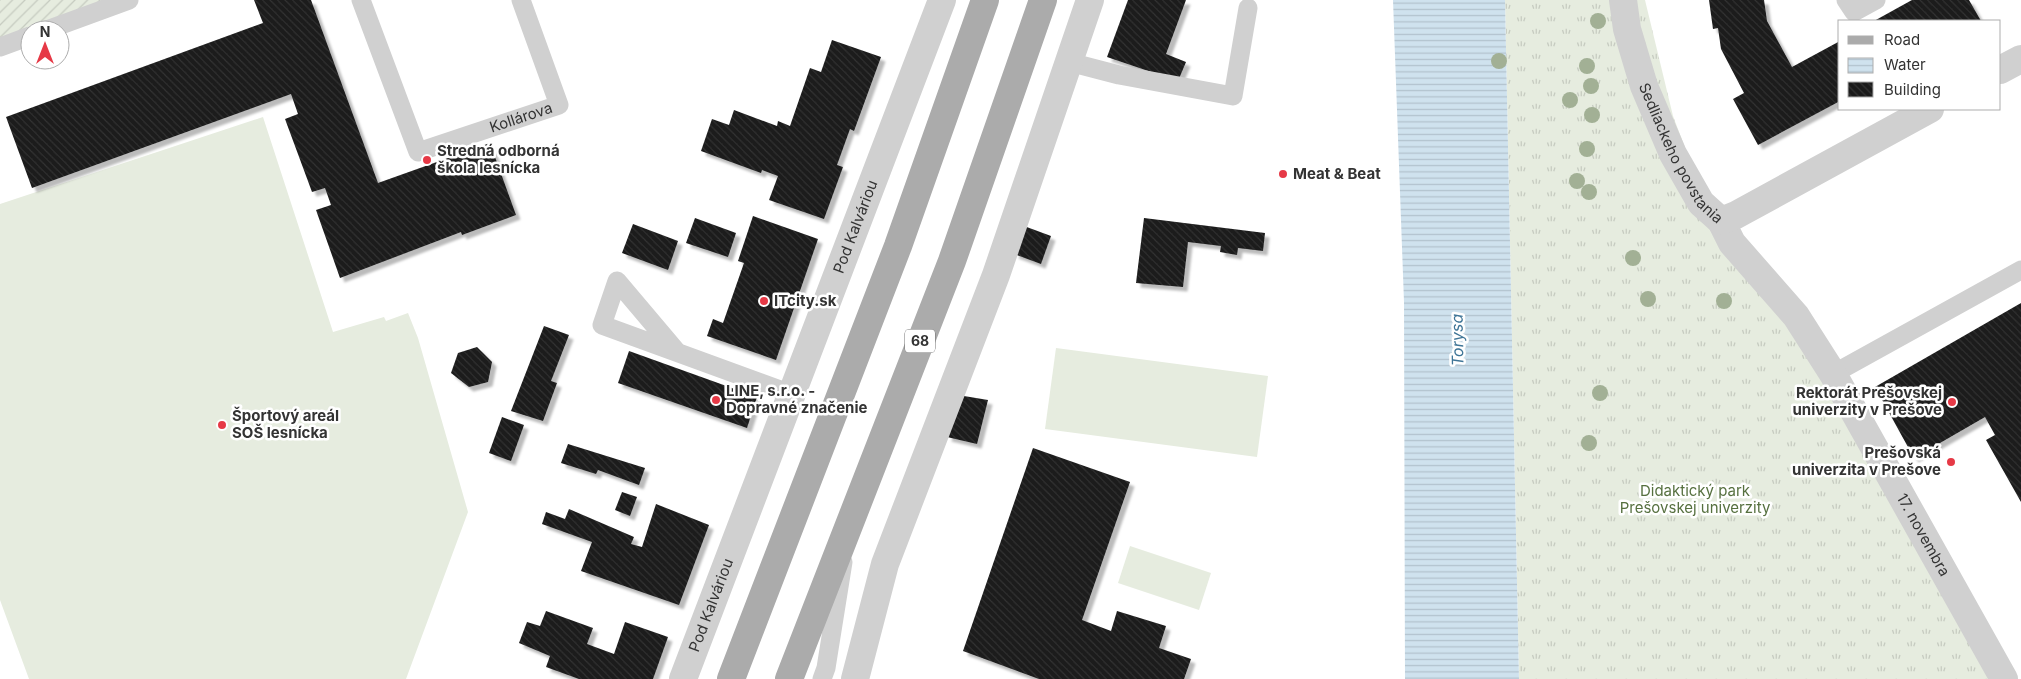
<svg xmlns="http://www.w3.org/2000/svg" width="2021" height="679" viewBox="0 0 2021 679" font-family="Inter,sans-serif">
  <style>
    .grass { fill: url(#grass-tufts) }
    .garden { fill: url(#garden-furrows) }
    .pitch { fill: #e6ecdf }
    .water { fill: url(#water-rules) }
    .building { fill: url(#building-back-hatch); filter: url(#shadow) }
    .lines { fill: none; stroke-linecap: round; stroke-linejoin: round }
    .lane { stroke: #d0d0d0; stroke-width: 19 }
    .street { stroke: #d0d0d0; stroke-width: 28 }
    .primary { stroke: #ababab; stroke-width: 28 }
    .tree { fill: #a2b095 }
    .poi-dot { fill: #e63946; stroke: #fff; stroke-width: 2 }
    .labels { text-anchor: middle; stroke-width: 5; stroke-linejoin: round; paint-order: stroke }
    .shield { fill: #fff; stroke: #707070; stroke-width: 1 }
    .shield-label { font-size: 14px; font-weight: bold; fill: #333 }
    .street-label { font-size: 15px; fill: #333; stroke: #fff }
    .poi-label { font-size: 15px; font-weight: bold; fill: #333; stroke: #fff; text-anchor: start }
    .park-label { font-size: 15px; fill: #56703f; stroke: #fff }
    .water-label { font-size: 16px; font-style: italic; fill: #3f7597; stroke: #fff }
  </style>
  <defs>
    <pattern id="grass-tufts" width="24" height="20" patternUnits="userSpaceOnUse" patternTransform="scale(1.25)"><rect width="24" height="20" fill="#e6ecdf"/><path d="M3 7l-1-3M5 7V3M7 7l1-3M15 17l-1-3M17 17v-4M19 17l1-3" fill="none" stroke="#c6cbc0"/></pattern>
    <pattern id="garden-furrows" width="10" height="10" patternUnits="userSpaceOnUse" patternTransform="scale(1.25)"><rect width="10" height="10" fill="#e6ecdf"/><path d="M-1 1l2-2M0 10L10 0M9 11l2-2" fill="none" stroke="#c6cbc0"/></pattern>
    <pattern id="water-rules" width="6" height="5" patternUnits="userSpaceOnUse" patternTransform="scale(1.25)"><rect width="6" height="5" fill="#cfe2ee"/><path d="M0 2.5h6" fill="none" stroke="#b2c2cd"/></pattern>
    <pattern id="building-back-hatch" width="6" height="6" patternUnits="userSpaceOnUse" patternTransform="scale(1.25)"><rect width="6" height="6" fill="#1a1a1a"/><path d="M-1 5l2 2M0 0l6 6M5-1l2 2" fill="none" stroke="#333"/></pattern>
    <filter id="shadow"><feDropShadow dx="4.5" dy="4.5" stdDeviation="1" flood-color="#0004"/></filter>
  </defs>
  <rect width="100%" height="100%" fill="#fff"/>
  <!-- grass -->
  <polygon class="grass" points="1505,0 1645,0 1673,116 1716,229 1765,269 2011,679 1519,679"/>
  <!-- garden -->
  <polygon class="garden" points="0,0 106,0 0,39"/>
  <!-- pitch -->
  <g class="pitch">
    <polygon points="263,117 333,332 384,317 386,321 408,313 418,338 468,512 406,679 29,679 0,600 0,204"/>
    <polygon points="1056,348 1268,376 1257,457 1045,429"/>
    <polygon points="1130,546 1211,573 1199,610 1118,583"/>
  </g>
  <!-- water -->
  <polygon class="water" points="1393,0 1505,0 1519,679 1405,679 1404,302"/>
  <!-- building -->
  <g class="building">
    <polygon points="254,0 311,0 378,183 490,143 516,215 462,235 461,232 340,278 316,210 331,205 325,188 312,192 285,119 298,114 291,94 32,188 6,117 263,23"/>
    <polygon points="1128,0 1186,0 1166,54 1186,62 1178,81 1107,57"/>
    <polygon points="1709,0 1764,0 1767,21 1792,67 1840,41 1840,101 1758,145 1733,99 1744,93 1721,49 1718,28 1713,29"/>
    <polygon points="1912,0 1969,0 1981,21 1874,21"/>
    <polygon points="832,40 881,57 854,131 850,129 837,165 843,167 824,219 769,200 778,176 762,170 761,173 701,151 712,119 729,125 734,110 777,126 778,121 790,126 810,68 821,72"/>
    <polygon points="753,216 818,239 776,360 707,336 713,319 723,323 744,263 738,261"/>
    <polygon points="695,218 736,233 728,257 686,243"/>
    <polygon points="1144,218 1265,233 1263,251 1238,248 1237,255 1220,252 1221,246 1188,242 1183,287 1136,283"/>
    <polygon points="633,224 678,241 668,270 622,253"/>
    <polygon points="1024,226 1051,236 1041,264 1014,254"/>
    <polygon points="2021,303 2021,502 1986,440 1995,435 1985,417 1914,458 1875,387"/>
    <polygon points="544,326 569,335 551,381 557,383 543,421 511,411"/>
    <polygon points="477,347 492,362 488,382 469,387 451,373 458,353"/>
    <polygon points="629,351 757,397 747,428 618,383"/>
    <polygon points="958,395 988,400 977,444 947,437"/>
    <polygon points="502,417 524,425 511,461 489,453"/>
    <polygon points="568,444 645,468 639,485 598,470 596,474 561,463"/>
    <polygon points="1033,448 1130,482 1082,620 1111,631 1117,611 1166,626 1159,648 1191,659 1184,679 1039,679 963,651"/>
    <polygon points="622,492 637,497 630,516 615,510"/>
    <polygon points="656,504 709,525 679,605 581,571 592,542 542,524 546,512 565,519 569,509 634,537 631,544 642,547"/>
    <polygon points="546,611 593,628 587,644 614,654 625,622 668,637 653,679 579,679 546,667 550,656 519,643 527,622 540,626"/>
  </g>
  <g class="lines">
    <!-- lane -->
    <g class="lane">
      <path id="s1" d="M361,0L418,152L559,105L521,0"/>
      <polyline points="1846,0 1854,12 1876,0"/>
      <polyline points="47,30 129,0"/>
      <polyline points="0,47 30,36"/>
      <polyline points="1069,62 1119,75 1233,96 1248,8"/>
      <polyline points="677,352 617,281 602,325 791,394"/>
      <polyline points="1833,374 2021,270"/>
      <polyline points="822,679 826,668 843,562"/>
    </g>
    <!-- street -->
    <g class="street">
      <path id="s2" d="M1623,0L1627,29L1644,86L1673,154L1701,203L1721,221L1732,243L1796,316L1833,374L2004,679"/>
      <polyline points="2000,70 2021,59"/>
      <polyline points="1721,221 1736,215 1930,109"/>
      <path id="s3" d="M683,679L942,0"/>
      <polyline points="855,679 885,564 996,275 1090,0"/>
    </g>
    <!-- primary -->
    <g class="primary">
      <polyline points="731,679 898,246 985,0"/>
      <polyline points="789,679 952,261 1043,0"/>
    </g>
  </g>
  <!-- trees -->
  <g class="tree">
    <circle cx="1598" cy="21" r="8"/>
    <circle cx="1499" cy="61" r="8"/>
    <circle cx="1587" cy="66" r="8"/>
    <circle cx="1591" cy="86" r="8"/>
    <circle cx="1570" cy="100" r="8"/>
    <circle cx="1592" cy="115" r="8"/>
    <circle cx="1587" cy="149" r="8"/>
    <circle cx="1577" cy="181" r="8"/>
    <circle cx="1589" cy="192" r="8"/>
    <circle cx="1633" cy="258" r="8"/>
    <circle cx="1648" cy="299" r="8"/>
    <circle cx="1724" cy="301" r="8"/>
    <circle cx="1600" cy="393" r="8"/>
    <circle cx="1589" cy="443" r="8"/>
  </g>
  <!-- markers -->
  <g class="poi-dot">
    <circle cx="427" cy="160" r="5"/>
    <circle cx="1283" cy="174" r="5"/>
    <circle cx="764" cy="301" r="5"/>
    <circle cx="716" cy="400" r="5"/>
    <circle cx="1952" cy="402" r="5"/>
    <circle cx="222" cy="425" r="5"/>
    <circle cx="1951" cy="462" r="5"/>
  </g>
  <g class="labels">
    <!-- shield labels -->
    <rect class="shield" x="905" y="329.5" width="30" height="23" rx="4"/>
    <g class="shield-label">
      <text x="920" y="346">68</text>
    </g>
    <!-- street labels -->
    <g class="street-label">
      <text dy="5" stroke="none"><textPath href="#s1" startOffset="271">Kollárova</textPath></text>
      <text dy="5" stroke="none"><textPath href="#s2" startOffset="166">Sedliackeho povstania</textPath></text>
      <text dy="5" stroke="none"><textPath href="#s3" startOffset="484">Pod Kalváriou</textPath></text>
      <text dy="5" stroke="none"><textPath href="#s2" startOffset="621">17. novembra</textPath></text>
      <text dy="5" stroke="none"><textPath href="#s3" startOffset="79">Pod Kalváriou</textPath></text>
    </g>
    <!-- poi labels -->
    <g class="poi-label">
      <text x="437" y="156">Stredná odborná<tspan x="437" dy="17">škola lesnícka</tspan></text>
      <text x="1293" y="179">Meat &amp; Beat</text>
      <text x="774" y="306">ITcity.sk</text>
      <text x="726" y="396">LINE, s.r.o. -<tspan x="726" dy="17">Dopravné značenie</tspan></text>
      <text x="1942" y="398" text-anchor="end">Rektorát Prešovskej<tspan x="1942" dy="17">univerzity v Prešove</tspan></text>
      <text x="232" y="421">Športový areál<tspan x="232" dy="17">SOŠ lesnícka</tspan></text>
      <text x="1941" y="458" text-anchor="end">Prešovská<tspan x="1941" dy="17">univerzita v Prešove</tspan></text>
    </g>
    <!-- park labels -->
    <g class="park-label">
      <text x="1695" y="496">Didaktický park<tspan x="1695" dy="17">Prešovskej univerzity</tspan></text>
    </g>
    <!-- water labels -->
    <g class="water-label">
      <text transform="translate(1457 340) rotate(-91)" y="6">Torysa</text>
    </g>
  </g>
  <!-- legend -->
  <rect x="1838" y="20" width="162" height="90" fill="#ffffff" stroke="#adadad"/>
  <rect x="1848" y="36" width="25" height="8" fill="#ababab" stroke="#adadad"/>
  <text x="1884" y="45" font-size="15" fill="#333333">Road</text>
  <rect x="1848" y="58" width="25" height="15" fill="url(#water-rules)" stroke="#adadad"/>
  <text x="1884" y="70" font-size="15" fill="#333333">Water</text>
  <rect x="1848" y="82" width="25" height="15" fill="url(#building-back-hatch)" stroke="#adadad"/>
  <text x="1884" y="95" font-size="15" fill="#333333">Building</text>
  <!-- north arrow -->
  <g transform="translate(45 45)"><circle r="24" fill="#ffffff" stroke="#adadad"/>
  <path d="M0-4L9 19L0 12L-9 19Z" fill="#e63946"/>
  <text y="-8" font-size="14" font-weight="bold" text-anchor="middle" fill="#333333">N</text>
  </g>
</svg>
